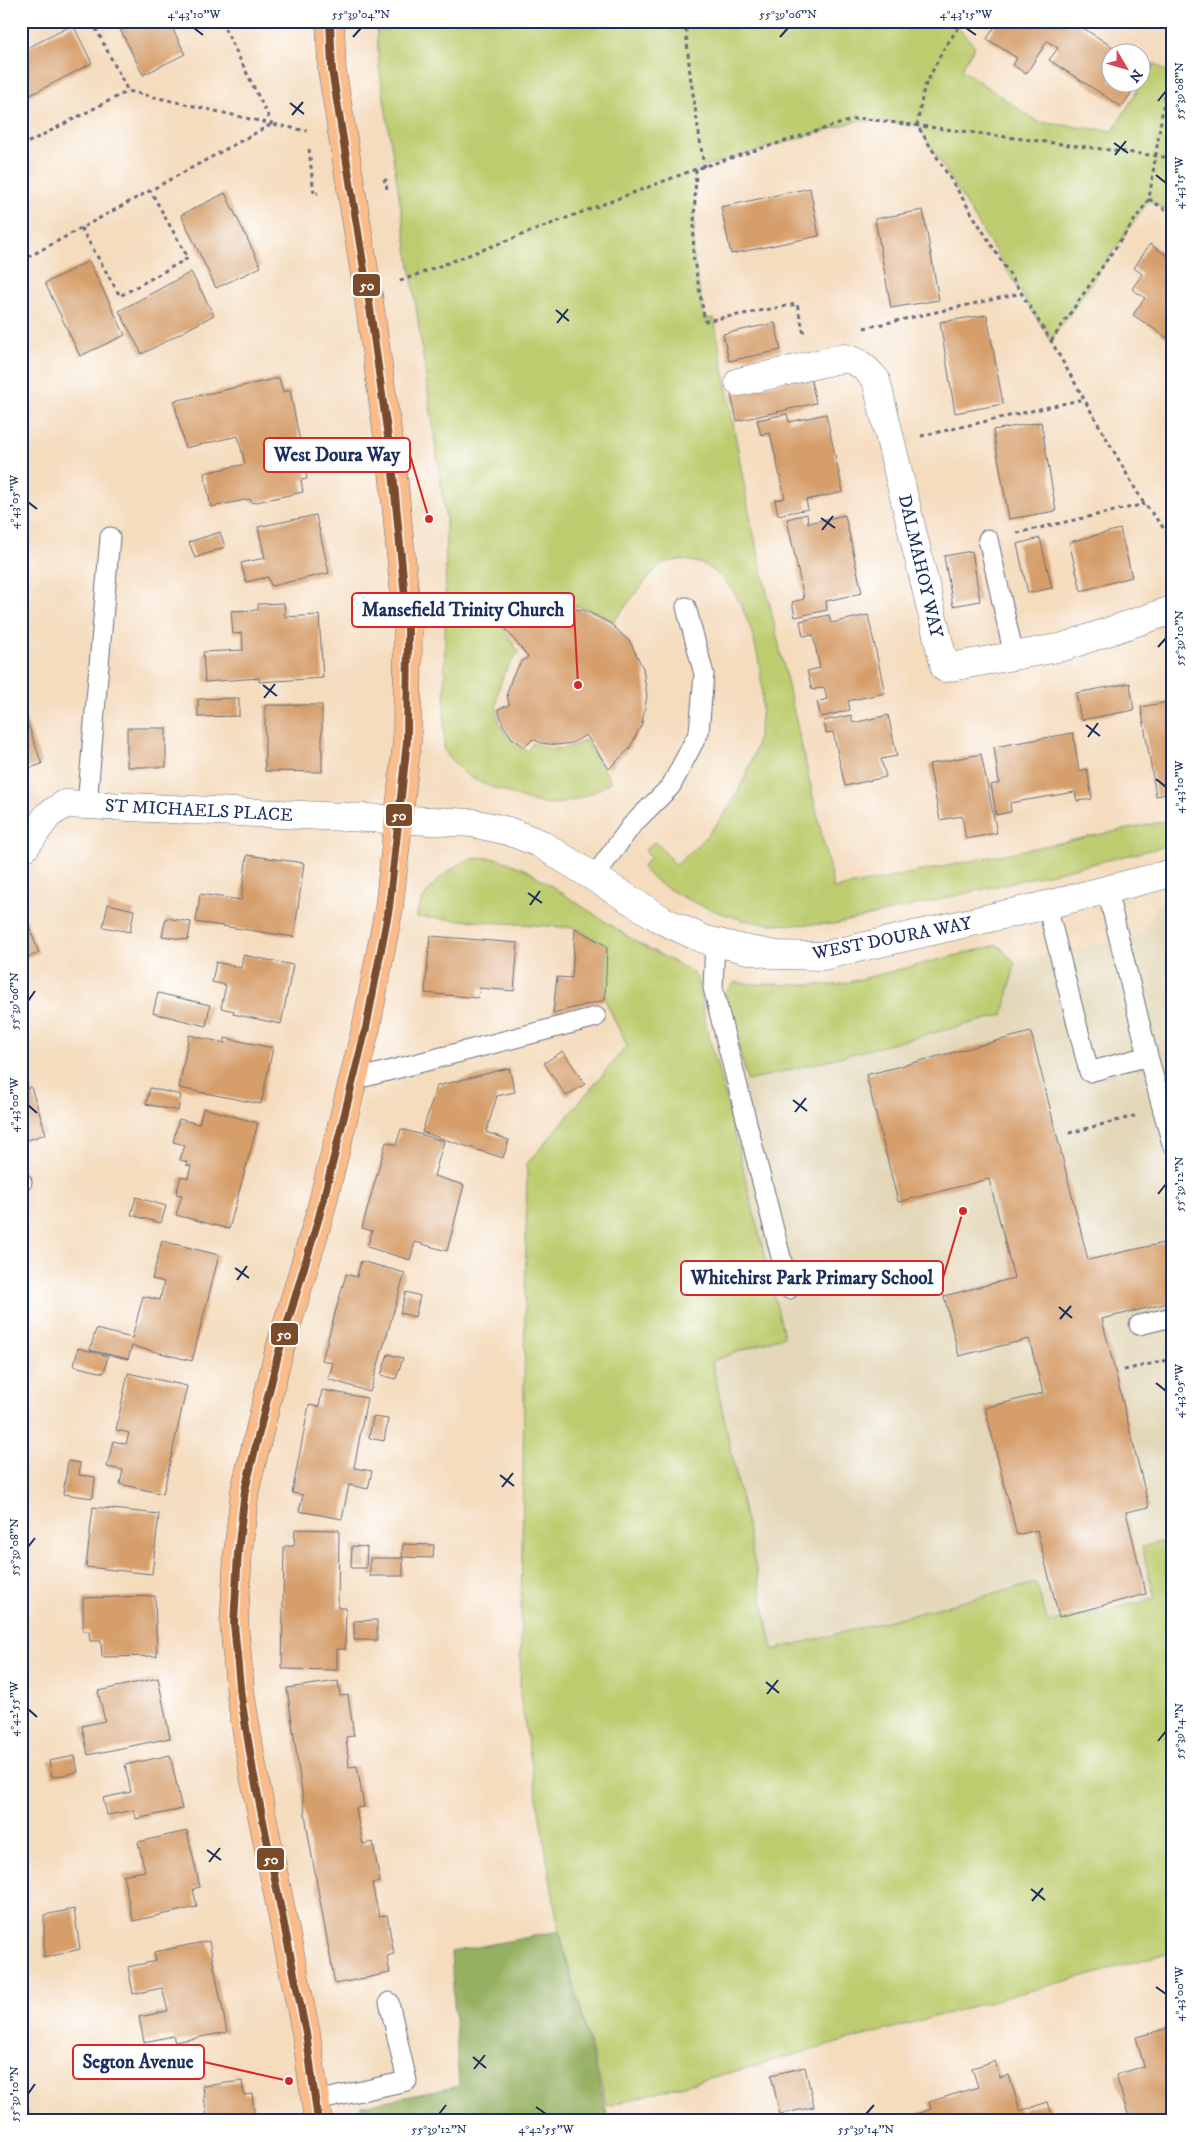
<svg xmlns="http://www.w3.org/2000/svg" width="1193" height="2142" viewBox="0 0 1193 2142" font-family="'IM FELL DW Pica',serif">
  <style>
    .built { fill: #e3d7b8 }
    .green { fill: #becc6f; stroke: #6c7e66 }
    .forest { fill: #96b062; stroke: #587060 }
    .building { fill: #d59e6a }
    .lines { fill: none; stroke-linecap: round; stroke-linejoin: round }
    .service-casing { stroke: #676c7f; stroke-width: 21 }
    .minor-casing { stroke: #676c7f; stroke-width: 29 }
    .trunk-casing { stroke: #676c7f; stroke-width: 29 }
    .path { stroke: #676c7f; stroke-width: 3; stroke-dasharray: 4 4; stroke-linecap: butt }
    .service { stroke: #fff; stroke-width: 19 }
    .minor { stroke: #fff; stroke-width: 28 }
    .trunk { stroke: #f9bc8a; stroke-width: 28 }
    .bus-1-casing { stroke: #fff; stroke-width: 11 }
    .bus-1 { stroke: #7a4b2a; stroke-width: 8 }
    .ticks { fill: none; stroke: #1b2f5e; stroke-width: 2 }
    .labels { text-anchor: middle; stroke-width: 4.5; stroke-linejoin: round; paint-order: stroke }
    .street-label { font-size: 18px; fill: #1b2f5e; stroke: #fff }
    .leader { fill: none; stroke: #d62828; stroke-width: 2 }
    .callout-dot { fill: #d62828; stroke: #fff; stroke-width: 2 }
    .callout { fill: #fff; stroke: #d62828; stroke-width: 2 }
    .callout-label { font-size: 19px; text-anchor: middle; font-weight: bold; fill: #1b2f5e }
    .line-badge { stroke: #fff; stroke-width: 2 }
    .badge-label { font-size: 14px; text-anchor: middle; font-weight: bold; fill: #fff }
    .neatline { fill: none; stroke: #1b2f5e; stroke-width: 2 }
    .ticks-label { font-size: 12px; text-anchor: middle; fill: #1b2f5e }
  </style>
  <rect width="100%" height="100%" fill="#fff"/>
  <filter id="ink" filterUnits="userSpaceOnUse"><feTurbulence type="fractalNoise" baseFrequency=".02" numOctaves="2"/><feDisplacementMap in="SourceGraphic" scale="10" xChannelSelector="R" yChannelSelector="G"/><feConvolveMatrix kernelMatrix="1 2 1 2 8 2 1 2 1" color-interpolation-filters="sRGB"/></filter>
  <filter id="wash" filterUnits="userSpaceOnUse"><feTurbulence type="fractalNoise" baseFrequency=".0096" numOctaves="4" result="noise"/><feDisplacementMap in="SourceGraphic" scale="20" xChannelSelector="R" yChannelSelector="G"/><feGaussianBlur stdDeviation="1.12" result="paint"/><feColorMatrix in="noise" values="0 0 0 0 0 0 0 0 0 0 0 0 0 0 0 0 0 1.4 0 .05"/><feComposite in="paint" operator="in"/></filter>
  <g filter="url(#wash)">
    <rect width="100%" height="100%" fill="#f4dcbd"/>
    <!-- built -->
    <polygon class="built" points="1172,901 1172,1539 1142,1547 1155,1599 1047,1623 1036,1583 773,1650 712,1361 784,1336 723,1087 1003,1015 1015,963 1143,934 1156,905"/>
    <!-- green -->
    <g class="green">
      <path d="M376,21H952L975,46L961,69L1038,122L1113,131L1154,63L1172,75V203L1167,211L1149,200L1051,341L917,125L860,120L696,169L693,255L705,320L714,318L750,517L834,889L1171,820L1172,845L835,924C805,924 772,927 743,920C714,912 659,891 642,867L650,858L645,850L655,841L676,865C711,835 735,806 751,762C758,743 762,719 762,699C763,655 742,569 691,561C683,560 670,560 662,564C654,568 621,613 613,622C604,618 594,610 584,608C552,599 528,610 501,625L519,652C498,675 485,715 511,740C515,744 522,748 527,751L533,743C552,752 567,750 585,740L611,781C590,796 565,807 539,803C528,801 516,796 506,792C474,781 464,778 444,750L446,520L414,292L379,66Z"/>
      <path d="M488,858L499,859L527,870L638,943L693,972L699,983L706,1026L723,1087L784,1336L712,1361L773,1650L1036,1583L1048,1623L1155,1599L1142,1547L1172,1539V1952L607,2106L559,1931L520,1695L527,1164L627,1046L605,1000L607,946L575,928L416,917C420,894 449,865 472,859C477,858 483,858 488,858Z"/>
      <polygon points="998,945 1015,963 1003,1015 747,1081 725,992 735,982 753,984 837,985"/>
    </g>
    <!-- forest -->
    <polygon class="forest" points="559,1931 609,2121 364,2121 361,2106 459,2086 451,1952"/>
    <g id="blocks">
      <!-- building -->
      <g class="building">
        <polygon points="116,21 169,21 185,54 143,75"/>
        <polygon points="998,21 1072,21 1119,51 1122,49 1128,52 1110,52 1110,82 1138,82 1122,107 1049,60 1058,48 1047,41 1026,74 1013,65 1017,58 987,39"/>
        <polygon points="73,25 92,63 21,100 21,51"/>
        <polygon points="1140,61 1149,66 1140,78"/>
        <polygon points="810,188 819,236 731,254 721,207"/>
        <polygon points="225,193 261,267 216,288 181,215"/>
        <polygon points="923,210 939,300 891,308 875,219"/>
        <polygon points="1150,244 1172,259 1172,341 1133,315 1145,298 1132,289 1142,274 1134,268"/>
        <polygon points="89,261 125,335 80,356 45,283"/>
        <polygon points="191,272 214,315 142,354 119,311"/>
        <polygon points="987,315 1003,404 955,413 940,322"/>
        <polygon points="775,323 781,350 729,361 723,334"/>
        <polygon points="810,376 816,403 737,421 731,394"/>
        <polygon points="279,378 283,392 290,390 307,479 301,480 303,492 252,503 250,499 211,507 204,473 245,464 238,436 185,448 174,401"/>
        <polygon points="787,414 789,422 826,414 843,492 806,500 808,509 778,515 775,500 785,498 770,433 761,435 757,420"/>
        <polygon points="1041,422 1056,511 1009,519 993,430"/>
        <polygon points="807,514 808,523 845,515 862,593 826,601 827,610 795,617 792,602 804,599 787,519"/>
        <polygon points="316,515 329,573 271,586 268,577 246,582 241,563 265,558 258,527"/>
        <polygon points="1120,529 1132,577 1081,591 1069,542"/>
        <polygon points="220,532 225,547 195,558 189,542"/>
        <polygon points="1040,538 1052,588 1028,593 1017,544"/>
        <polygon points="972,551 980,601 953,606 944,556"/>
        <polygon points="284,603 285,617 319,615 323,678 259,682 259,678 205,682 203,652 243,650 242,633 233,634 231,611 258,610 258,604"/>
        <polygon points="556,607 584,610 610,623 630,642 643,668 647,696 642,724 629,749 609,769 586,735 572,743 557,745 541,743 533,739 525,747 512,738 503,725 498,709 509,705 507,693 512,677 521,662 528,657 503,626 528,612"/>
        <polygon points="829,615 831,623 868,615 885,693 848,701 850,710 821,717 817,702 827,699 824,687 812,690 807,671 820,668 813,635 803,636 800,621"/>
        <polygon points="1130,683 1134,710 1081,720 1076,693"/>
        <polygon points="239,698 239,716 198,717 198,699"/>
        <polygon points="1172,701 1172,793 1156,796 1141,707"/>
        <polygon points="21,705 42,764 21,771"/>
        <polygon points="265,705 322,705 322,772 265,771"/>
        <polygon points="851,715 853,723 888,715 897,756 881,759 886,777 845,786 833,732 826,733 824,721"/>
        <rect x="127" y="728" width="39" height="39"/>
        <polygon points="1073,733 1079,771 1087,769 1092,799 1077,801 1075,792 1010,803 1011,812 996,815 991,785 999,783 994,747"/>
        <polygon points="981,754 997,833 966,839 962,816 940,820 929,764"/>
        <polygon points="247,855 304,863 294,937 196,922 200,894 241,900"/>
        <polygon points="108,904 134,910 130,932 103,927"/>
        <polygon points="21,906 39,953 21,960"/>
        <polygon points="166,918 191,922 188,940 162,936"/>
        <polygon points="575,928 607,946 605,1000 553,1013 557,977 572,978"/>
        <polygon points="430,936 518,943 514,991 479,988 478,998 425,993"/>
        <polygon points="243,955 293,965 281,1024 233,1014 234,1011 221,1008 226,985 212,982 216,962 241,968"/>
        <polygon points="158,993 210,1005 206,1026 153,1013"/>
        <polygon points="1031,1032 1088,1260 1172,1241 1172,1302 1102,1319 1149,1507 1126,1512 1146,1594 1059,1617 1037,1530 1017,1535 985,1408 1043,1393 1029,1339 959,1356 944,1296 1014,1278 989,1179 898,1202 866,1075"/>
        <polygon points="189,1035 225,1043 225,1038 273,1048 261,1104 179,1088"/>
        <polygon points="563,1051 585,1084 566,1096 544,1063"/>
        <polygon points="509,1068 515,1092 497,1096 486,1132 509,1140 503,1158 422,1132 437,1086"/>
        <polygon points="31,1087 46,1134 21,1142 21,1091"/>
        <polygon points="150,1088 181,1095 178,1111 146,1104"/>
        <polygon points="203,1108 258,1123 229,1229 176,1215 182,1195 176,1194 181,1176 188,1178 191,1166 186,1165 187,1162 180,1160 185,1145 173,1142 179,1119 199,1124"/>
        <polygon points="401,1129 444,1141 434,1176 464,1185 447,1251 415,1242 410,1260 367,1247 372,1231 362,1228 386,1142 396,1145"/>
        <polygon points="136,1197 166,1206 161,1223 131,1215"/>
        <polygon points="162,1241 219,1255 192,1361 132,1346 128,1359 90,1350 96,1329 132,1338 143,1296 160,1300 164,1282 152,1279"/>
        <polygon points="361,1261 405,1273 370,1392 328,1379 333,1363 322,1360 346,1274 357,1277"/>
        <polygon points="406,1292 420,1296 415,1317 400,1313"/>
        <polygon points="78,1348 108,1356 104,1373 74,1366"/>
        <polygon points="388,1354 403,1358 396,1379 381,1375"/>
        <polygon points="128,1373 187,1386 163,1494 120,1484 123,1470 107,1467 113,1441 126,1444 129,1433 116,1430"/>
        <polygon points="322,1390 367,1398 354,1468 372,1471 368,1489 349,1485 342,1519 299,1511 303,1495 292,1493 309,1405 319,1407"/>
        <polygon points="373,1417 388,1419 384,1441 369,1438"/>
        <polygon points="68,1461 80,1463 79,1475 95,1477 93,1498 63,1494"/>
        <polygon points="93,1507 159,1514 152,1574 86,1567"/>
        <polygon points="295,1529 339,1530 338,1608 346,1608 345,1649 337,1649 337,1670 282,1669 284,1546 294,1546"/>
        <polygon points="403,1544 434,1545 433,1558 402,1557"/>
        <polygon points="352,1546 367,1547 366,1568 351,1568"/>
        <rect x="370" y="1558" width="33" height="18"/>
        <polygon points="155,1596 157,1656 102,1657 101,1641 90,1641 89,1631 83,1631 83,1598"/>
        <polygon points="377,1620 377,1640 354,1640 354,1621"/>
        <polygon points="158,1678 170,1738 88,1755 82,1726 105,1721 98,1691"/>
        <polygon points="338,1681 340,1696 348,1695 354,1736 346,1737 349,1767 357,1766 364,1807 356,1808 359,1826 363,1844 373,1842 380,1882 372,1883 375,1898 379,1916 387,1915 394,1954 387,1956 390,1973 335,1984 308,1834 287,1688"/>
        <polygon points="170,1755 182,1809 136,1819 134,1810 107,1815 103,1798 131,1792 125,1765"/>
        <polygon points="75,1756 78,1772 52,1777 49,1761"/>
        <polygon points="187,1831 200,1887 193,1889 197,1907 133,1921 123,1875 145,1871 138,1842"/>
        <polygon points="74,1909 80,1949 44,1958 44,1915"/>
        <polygon points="209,1941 227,2032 175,2042 173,2036 144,2042 139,2017 168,2011 162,1988 133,1994 128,1967 156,1961 154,1952"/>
        <polygon points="1172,2027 1172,2110 1167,2111 1169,2121 1130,2121 1116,2075 1144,2066 1136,2037"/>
        <polygon points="161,2050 169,2070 144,2080 137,2060"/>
        <polygon points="995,2061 1000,2078 1009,2075 1020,2111 1048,2102 1054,2121 896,2121 931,2109 929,2102 978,2087 972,2068"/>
        <polygon points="805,2067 814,2107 780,2114 771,2075"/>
        <polygon points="242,2081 244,2095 252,2094 255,2121 207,2121 203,2086"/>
        <polygon points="21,2095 29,2117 21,2120"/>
      </g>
    </g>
  </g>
  <g filter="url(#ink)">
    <use href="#blocks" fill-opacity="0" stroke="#676c7f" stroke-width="1"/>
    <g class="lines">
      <defs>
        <g id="service">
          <polyline points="988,539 1014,656"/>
          <polyline points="87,805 110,537"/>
          <polyline points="593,878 632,825 671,786 699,732 704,674 686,607"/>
          <polyline points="1047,905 1089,1072 1148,1056 1107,890"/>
          <polyline points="715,942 713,988 789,1289"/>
          <polyline points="1148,1056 1172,1144"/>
          <polyline points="353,1080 596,1017"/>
          <polyline points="21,1183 22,1182"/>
          <polyline points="1139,1325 1172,1317"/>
          <polyline points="316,2101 407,2081 389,2002"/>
        </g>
        <g id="minor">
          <path d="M739,382L844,358C859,361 866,368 876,380L945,668L1063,647L1172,610"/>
          <polyline points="21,849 25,847 48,815 65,804 473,823 508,831 539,843 664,921 703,939 744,949 777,955 822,956 1047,905 1172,873"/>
        </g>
        <polyline id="trunk" points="318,2121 306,2033 253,1771 241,1697 234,1624 238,1552 245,1490 278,1355 319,1217 366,1028 389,908 407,741 408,629 393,473 368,294 332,70 330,21"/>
      </defs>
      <!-- service casing -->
      <use href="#service" class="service-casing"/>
      <!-- minor casing -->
      <use href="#minor" class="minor-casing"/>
      <!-- trunk casing -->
      <use href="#trunk" class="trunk-casing"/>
      <!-- path -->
      <g class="path">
        <polyline points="92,21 128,91 272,124"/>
        <polyline points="221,21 272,124"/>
        <polyline points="685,21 690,74 704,167"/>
        <polyline points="955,21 959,27"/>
        <polyline points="963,21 943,50 924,88 917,125 1051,341 1141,499 1172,539"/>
        <polyline points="21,146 128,91"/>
        <polyline points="309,149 314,194 318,193"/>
        <polyline points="696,169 693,255 705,321 797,304 804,334"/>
        <polyline points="383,181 386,180 387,191"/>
        <polyline points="1149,199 1172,214"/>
        <polyline points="81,228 120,296 188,258 150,190"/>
        <polyline points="21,261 272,124 307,131"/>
        <polyline points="400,281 696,169 858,118 1172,158"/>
        <polyline points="864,328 1022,293"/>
        <polyline points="1051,341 1149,199 1172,48"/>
        <polyline points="921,436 1084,399"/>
        <polyline points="1017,533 1145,504"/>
        <polyline points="1069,1133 1135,1116"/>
        <polyline points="1124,1370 1172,1359"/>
      </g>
      <!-- service -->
      <use href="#service" class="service"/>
      <!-- minor -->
      <use href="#minor" class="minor"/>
      <!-- trunk -->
      <use href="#trunk" class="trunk"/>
      <defs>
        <polyline id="bus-1" points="318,2121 306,2033 253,1771 241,1697 234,1624 238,1552 245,1490 278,1355 319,1217 366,1028 389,908 407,741 408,629 393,473 368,294 332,70 330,21"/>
      </defs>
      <!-- bus-1 casing -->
      <use href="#bus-1" class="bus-1-casing"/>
      <!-- bus-1 -->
      <use href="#bus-1" class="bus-1"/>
    </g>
  </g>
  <!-- ticks -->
  <path class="ticks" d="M194,28L203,35M966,28L976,35M353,37L361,28M780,37L788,28M1158,101L1166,91M290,103L304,114M292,115L303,102M1114,143L1128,153M1115,155L1126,141M1156,175L1166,183M556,310L569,321M557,323L568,309M28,502L37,509M821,518L835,528M822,530L833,516M1158,647L1166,638M263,685L277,696M264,698L275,684M1086,725L1100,736M1088,737L1098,723M1156,779L1166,787M528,893L542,903M530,905L540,891M28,1001L35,991M793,1100L807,1111M28,1105L37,1113M795,1112L806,1098M1158,1194L1166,1184M235,1268L249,1278M237,1280L247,1266M1059,1307L1072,1318M1060,1319L1071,1306M1156,1383L1166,1391M500,1475L514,1486M502,1487L513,1473M28,1547L35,1538M766,1682L779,1693M767,1694L778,1680M28,1709L37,1717M1158,1741L1166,1731M207,1850L221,1860M209,1862L220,1848M1031,1889L1045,1900M1032,1901L1043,1888M1156,1987L1166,1994M473,2057L486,2068M474,2069L485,2055M28,2094L35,2084M536,2107L546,2114M439,2114L446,2105M866,2114L874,2105"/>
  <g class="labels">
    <!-- street labels -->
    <g class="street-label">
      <text transform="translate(921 566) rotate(77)" y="6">DALMAHOY WAY</text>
      <text transform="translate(199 810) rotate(3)" y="6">ST MICHAELS PLACE</text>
      <text transform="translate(892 938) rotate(-11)" y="6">WEST DOURA WAY</text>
    </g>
  </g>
  <!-- callouts -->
  <path class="leader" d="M429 519L410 455M578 685L574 610M963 1211L943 1278M289 2081L204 2062"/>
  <g class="callout-dot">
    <circle cx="429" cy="519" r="5"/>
    <circle cx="578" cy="685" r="5"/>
    <circle cx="963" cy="1211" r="5"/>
    <circle cx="289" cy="2081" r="5"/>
  </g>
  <g class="callout">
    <rect x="264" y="438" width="146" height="34" rx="5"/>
    <rect x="352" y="593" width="222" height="34" rx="5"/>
    <rect x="681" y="1261" width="262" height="34" rx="5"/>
    <rect x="73" y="2045" width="131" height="34" rx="5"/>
  </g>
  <g class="callout-label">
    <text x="337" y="461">West Doura Way</text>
    <text x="463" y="616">Mansefield Trinity Church</text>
    <text x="812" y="1284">Whitehirst Park Primary School</text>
    <text x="138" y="2068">Segton Avenue</text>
  </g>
  <g class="line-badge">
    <rect x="352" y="273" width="29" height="24" rx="5" fill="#7a4b2a"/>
    <rect x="385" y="803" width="28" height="24" rx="5" fill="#7a4b2a"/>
    <rect x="270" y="1322" width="29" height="24" rx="5" fill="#7a4b2a"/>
    <rect x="256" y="1847" width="29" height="24" rx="5" fill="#7a4b2a"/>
  </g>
  <g class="badge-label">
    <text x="367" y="290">50</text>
    <text x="399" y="820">50</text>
    <text x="284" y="1339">50</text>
    <text x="271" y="1864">50</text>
  </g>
  <!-- margin -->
  <rect width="1193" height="2142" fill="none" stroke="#fff" stroke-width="55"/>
  <!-- north arrow -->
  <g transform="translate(1126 68) rotate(128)"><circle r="24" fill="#ffffff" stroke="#a4acbf"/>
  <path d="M0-4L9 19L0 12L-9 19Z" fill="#d1495b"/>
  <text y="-8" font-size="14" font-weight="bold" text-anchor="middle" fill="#1b2f5e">N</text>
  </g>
  <rect x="28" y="28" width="1138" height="2086" class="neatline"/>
  <g class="ticks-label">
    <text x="194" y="18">4°43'10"W</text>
    <text x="361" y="18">55°39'04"N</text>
    <text x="788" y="18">55°39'06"N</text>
    <text x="966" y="18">4°43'15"W</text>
    <text transform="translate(1179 91) rotate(-90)" y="4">55°39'08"N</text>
    <text transform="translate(1179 183) rotate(-90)" y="4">4°43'15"W</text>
    <text transform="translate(14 502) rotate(-90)" y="4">4°43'05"W</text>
    <text transform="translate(1179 638) rotate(-90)" y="4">55°39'10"N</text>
    <text transform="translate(1179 787) rotate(-90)" y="4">4°43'10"W</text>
    <text transform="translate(14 1001) rotate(-90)" y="4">55°39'06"N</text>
    <text transform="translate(14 1105) rotate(-90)" y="4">4°43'00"W</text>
    <text transform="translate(1179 1184) rotate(-90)" y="4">55°39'12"N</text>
    <text transform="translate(1179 1391) rotate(-90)" y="4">4°43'05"W</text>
    <text transform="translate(14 1547) rotate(-90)" y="4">55°39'08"N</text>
    <text transform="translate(14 1709) rotate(-90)" y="4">4°42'55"W</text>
    <text transform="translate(1179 1731) rotate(-90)" y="4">55°39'14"N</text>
    <text transform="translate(1179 1994) rotate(-90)" y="4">4°43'00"W</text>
    <text transform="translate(14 2094) rotate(-90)" y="4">55°39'10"N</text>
    <text x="439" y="2133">55°39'12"N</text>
    <text x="546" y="2133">4°42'55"W</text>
    <text x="866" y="2133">55°39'14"N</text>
  </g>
</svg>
